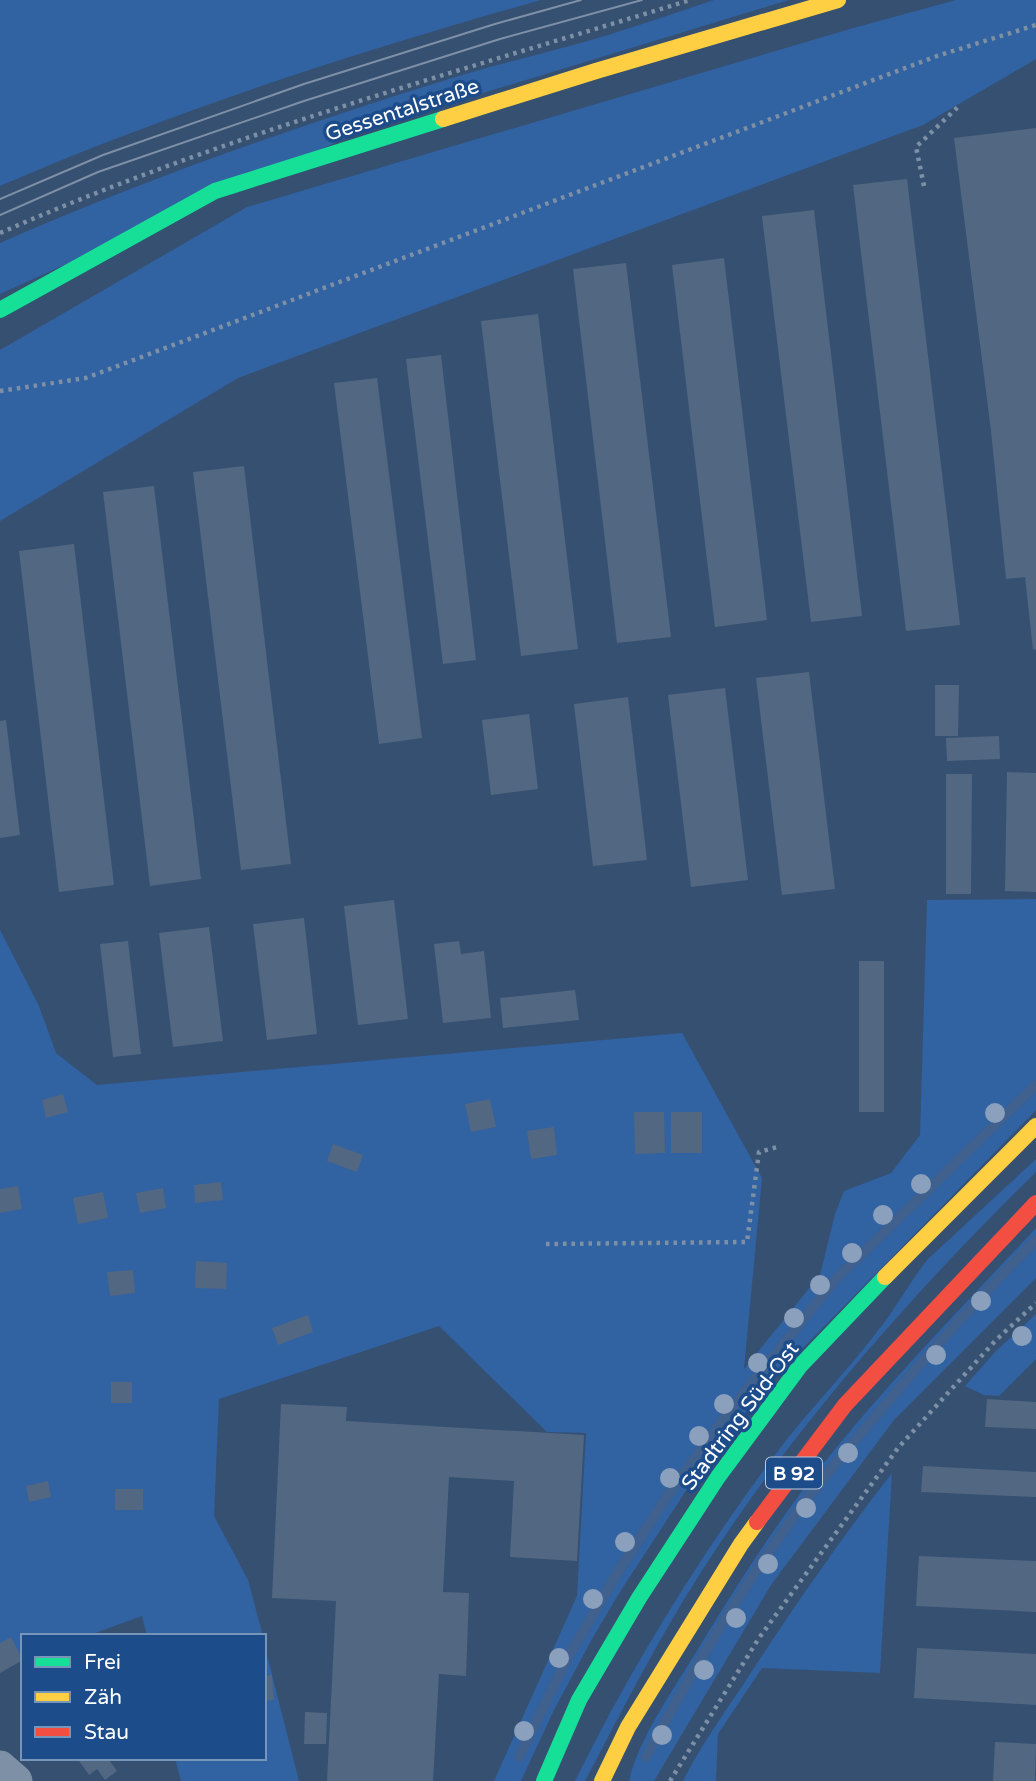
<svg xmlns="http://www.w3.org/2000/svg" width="1036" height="1781" viewBox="0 0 1036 1781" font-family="'Varela Round',sans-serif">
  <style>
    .green { fill: #3162a2 }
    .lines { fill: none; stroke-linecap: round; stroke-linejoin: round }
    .stream { stroke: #40608d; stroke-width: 10 }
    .building { fill: #526782 }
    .path { stroke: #7d90a6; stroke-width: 4.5; stroke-dasharray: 3.5 5; stroke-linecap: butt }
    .street { stroke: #7d90a6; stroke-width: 33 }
    .fast { stroke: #16e098; stroke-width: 16 }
    .slow { stroke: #ffcf43; stroke-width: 16 }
    .jam { stroke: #f24e42; stroke-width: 16 }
    .tram { stroke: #7d90a5; stroke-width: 2 }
    .tree { fill: #8aa0bc }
    .labels { text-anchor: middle; stroke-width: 7; stroke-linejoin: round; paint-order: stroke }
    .shield { fill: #1d4c8b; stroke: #bbc9dc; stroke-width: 2 }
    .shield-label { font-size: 19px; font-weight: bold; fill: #fff }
    .street-label { font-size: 21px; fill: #fff; stroke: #1d4c8b }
  </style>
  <rect width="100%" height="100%" fill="#365072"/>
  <!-- green -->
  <g class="green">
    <path d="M0,0H541C358,52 175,110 0,186Z"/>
    <path d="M714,0H789L368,128L0,294V243C146,179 297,126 449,79C501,63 555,51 608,35C643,24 678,12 714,0Z"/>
    <polygon points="956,0 1036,0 1036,59 923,125 238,378 0,521 0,350 247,207 850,29"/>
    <polygon points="1036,899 1036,1110 765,1387 693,1480 618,1595 592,1639 554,1710 521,1781 494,1781 577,1596 586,1433 547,1432 439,1326 219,1399 214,1516 248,1580 263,1636 147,1636 142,1616 87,1636 23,1636 23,1660 0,1671 0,930 39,1006 56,1053 97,1085 682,1033 762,1178 744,1369 820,1275 835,1214 844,1191 891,1173 920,1135 927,900"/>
    <path d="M1036,1159V1172C911,1295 792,1429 698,1577C656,1643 621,1713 585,1781H575C632,1666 698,1558 775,1455C808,1410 849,1370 883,1324C899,1303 911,1280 928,1259Z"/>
    <path d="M1036,1228V1278L894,1420L771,1585L654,1781H629C638,1740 673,1690 695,1654C738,1583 783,1512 836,1448C899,1371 969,1300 1036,1228Z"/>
    <polygon points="1036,1314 1036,1359 999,1396 984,1395 965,1386 996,1351"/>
    <path d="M892,1473L880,1673L762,1668L718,1734L716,1781H683C700,1747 722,1716 743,1685C790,1612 839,1541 892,1473Z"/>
    <polygon points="264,1643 299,1781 181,1781 175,1758 264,1758"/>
  </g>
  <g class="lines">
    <!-- stream -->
    <g class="stream">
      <polyline points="519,1757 567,1659 618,1572 666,1498 728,1413 836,1279 1036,1085"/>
      <path d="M646,1757C688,1678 733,1602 785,1529C812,1490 844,1453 875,1417C926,1356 980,1296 1036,1240"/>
    </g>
  </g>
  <!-- building -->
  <g class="building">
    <polygon points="1036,128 1036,649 1033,650 1025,577 1006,579 991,431 954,138"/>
    <polygon points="907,179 960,625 906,631 853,185"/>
    <polygon points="814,210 862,616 811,622 762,216"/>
    <polygon points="724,258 767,620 715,627 672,265"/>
    <polygon points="626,263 671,637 617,643 573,269"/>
    <polygon points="538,314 578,649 521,656 481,321"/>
    <polygon points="441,355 476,660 443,664 406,359"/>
    <polygon points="377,378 422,738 379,744 334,383"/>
    <polygon points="244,466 291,864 241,870 193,472"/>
    <polygon points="154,486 201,879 150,886 103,492"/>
    <polygon points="74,544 114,885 59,892 19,551"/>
    <polygon points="809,672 835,889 782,895 756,678"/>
    <polygon points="935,685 959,685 958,736 935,736"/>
    <polygon points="725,688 748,880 691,887 668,695"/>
    <polygon points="628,697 647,860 593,866 574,704"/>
    <polygon points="529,714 538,789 491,795 482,720"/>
    <polygon points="6,720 20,835 0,838 0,721"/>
    <polygon points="999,736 1000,759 947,761 946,738"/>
    <polygon points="1007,772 1036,773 1036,892 1005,891"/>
    <polygon points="946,774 972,774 971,894 946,894"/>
    <polygon points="394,900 408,1019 358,1025 344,906"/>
    <polygon points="304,918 317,1034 267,1040 253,924"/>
    <polygon points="209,927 223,1041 173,1047 159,933"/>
    <polygon points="128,941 141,1054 113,1057 100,944"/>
    <polygon points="459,941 461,954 484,951 491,1018 443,1023 434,944"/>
    <rect x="859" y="961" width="25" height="151"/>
    <polygon points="575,990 579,1020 503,1028 500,998"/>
    <polygon points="63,1094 68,1112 46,1118 42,1100"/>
    <polygon points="490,1099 496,1127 471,1132 465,1104"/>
    <polygon points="634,1112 664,1112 665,1153 635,1154"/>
    <rect x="671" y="1112" width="31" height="41"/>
    <polygon points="554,1127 557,1155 531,1159 527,1131"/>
    <polygon points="333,1144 363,1155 357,1172 327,1161"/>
    <polygon points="221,1182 223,1200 195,1203 194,1185"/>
    <polygon points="18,1186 22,1209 0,1213 0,1189"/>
    <polygon points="163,1188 166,1208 140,1213 136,1193"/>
    <polygon points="103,1192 108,1218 78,1224 73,1198"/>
    <polygon points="196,1261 227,1263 226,1289 195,1288"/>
    <polygon points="133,1270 135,1293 110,1296 107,1272"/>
    <polygon points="308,1315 313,1332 278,1345 272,1328"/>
    <rect x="111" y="1382" width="21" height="21"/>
    <polygon points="987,1399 1036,1402 1036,1429 985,1427"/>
    <polygon points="281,1404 347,1407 346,1421 584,1435 577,1561 510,1557 514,1481 449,1477 443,1592 469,1593 466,1676 439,1674 433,1781 327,1781 336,1601 272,1598"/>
    <polygon points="923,1466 1036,1472 1036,1497 921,1492"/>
    <polygon points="48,1481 51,1497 29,1502 26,1486"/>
    <rect x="115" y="1489" width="28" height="21"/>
    <polygon points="919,1556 1036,1561 1036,1612 916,1606"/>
    <polygon points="11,1637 23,1660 0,1673 0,1643"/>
    <polygon points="917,1648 1036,1654 1036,1705 914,1698"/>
    <polygon points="272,1675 274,1700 264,1701 264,1676"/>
    <polygon points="305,1712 327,1713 326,1744 304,1744"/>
    <polygon points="995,1742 1036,1744 1035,1781 993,1781"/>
    <polygon points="77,1758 112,1758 109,1760 117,1771 105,1780 97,1769 89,1775"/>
  </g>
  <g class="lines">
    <!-- path -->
    <g class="path">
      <polyline points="924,186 916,147 960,105"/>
      <path d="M0,233C223,135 458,72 690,0"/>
      <polyline points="0,391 86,378 937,56 1036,25"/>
      <polyline points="546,1244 747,1242 759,1152 781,1146"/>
      <polyline points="670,1781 759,1638 898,1448 996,1340 1036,1303"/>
    </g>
    <!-- street -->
    <polyline class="street" points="0,1767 16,1781"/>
    <!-- fast -->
    <g class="fast">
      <polyline points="0,310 215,191 443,119"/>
      <polyline points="544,1781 579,1700 639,1598 718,1477 800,1366 885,1277"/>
    </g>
    <!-- slow -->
    <g class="slow">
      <polyline points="443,119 596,71 838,0"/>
      <polyline points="885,1277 1036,1126"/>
      <polyline points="602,1781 628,1727 741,1544 757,1522"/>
    </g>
    <!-- jam -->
    <polyline class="jam" points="757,1522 845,1405 1036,1203"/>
    <!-- tram -->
    <g class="tram">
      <polyline points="0,199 103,155 304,84 495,24 581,0"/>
      <polyline points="0,215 98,172 304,101 500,39 642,0"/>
    </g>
  </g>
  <!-- trees -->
  <g class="tree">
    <circle cx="995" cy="1113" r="10"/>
    <circle cx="921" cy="1184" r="10"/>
    <circle cx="883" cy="1215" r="10"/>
    <circle cx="852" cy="1253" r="10"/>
    <circle cx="820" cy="1285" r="10"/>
    <circle cx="981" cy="1301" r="10"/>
    <circle cx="794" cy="1318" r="10"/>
    <circle cx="1022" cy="1336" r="10"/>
    <circle cx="936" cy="1355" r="10"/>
    <circle cx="758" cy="1363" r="10"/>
    <circle cx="724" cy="1404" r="10"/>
    <circle cx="699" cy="1436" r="10"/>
    <circle cx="848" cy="1453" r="10"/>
    <circle cx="670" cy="1478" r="10"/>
    <circle cx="806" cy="1508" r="10"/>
    <circle cx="625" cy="1542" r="10"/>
    <circle cx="768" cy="1564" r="10"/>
    <circle cx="593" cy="1599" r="10"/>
    <circle cx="736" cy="1618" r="10"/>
    <circle cx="559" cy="1658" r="10"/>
    <circle cx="704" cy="1670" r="10"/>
    <circle cx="524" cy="1731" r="10"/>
    <circle cx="662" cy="1735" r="10"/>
  </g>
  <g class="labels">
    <!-- shield labels -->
    <rect class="shield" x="766" y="1457.5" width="56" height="31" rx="5"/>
    <g class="shield-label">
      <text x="794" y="1480">B 92</text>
    </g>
    <!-- street labels -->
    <g class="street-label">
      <text transform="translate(402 110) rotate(-18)" y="7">Gessentalstraße</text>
      <text transform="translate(740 1416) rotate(-53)" y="7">Stadtring Süd-Ost</text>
    </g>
  </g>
  <!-- legend -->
  <rect x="21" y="1634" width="245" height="126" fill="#1d4c8b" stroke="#7794b9" stroke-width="2"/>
  <rect x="35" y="1657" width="35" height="10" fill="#16e098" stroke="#7794b9" stroke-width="2"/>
  <text x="84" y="1669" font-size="21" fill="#ffffff">Frei</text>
  <rect x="35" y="1692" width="35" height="10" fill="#ffcf43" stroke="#7794b9" stroke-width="2"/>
  <text x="84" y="1704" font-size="21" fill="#ffffff">Zäh</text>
  <rect x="35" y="1727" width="35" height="10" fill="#f24e42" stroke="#7794b9" stroke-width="2"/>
  <text x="84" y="1739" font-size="21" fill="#ffffff">Stau</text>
</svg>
